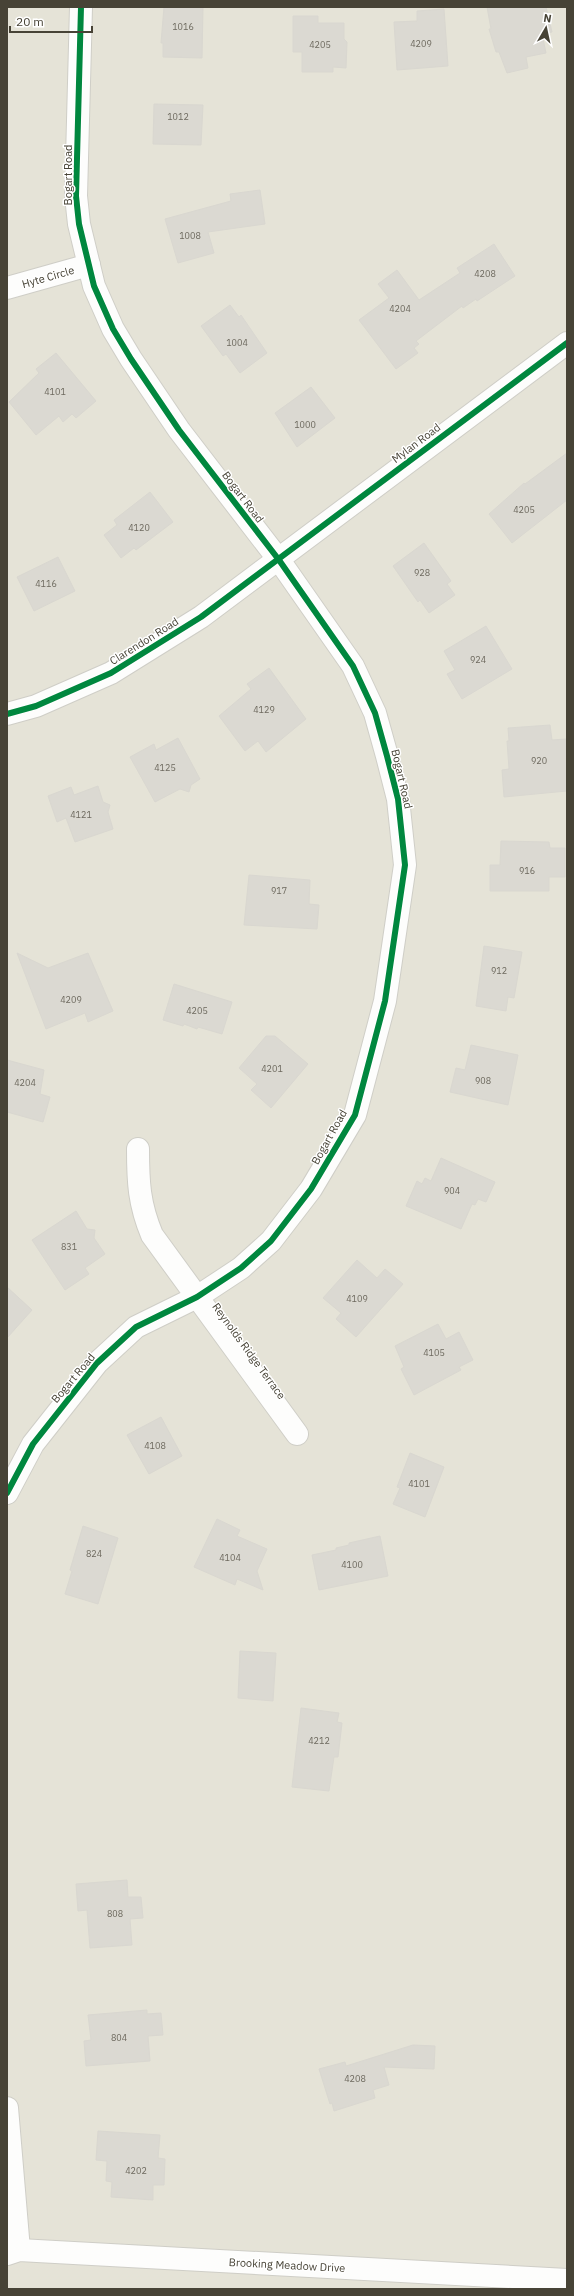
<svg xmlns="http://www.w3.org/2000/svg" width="574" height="2296" viewBox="0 0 574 2296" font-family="'IBM Plex Sans',sans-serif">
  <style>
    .residential { fill: #e5e3d7 }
    .building { fill: #dbd9d2; stroke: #d9d7d0 }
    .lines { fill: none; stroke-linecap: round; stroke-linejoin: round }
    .street-casing { stroke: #cfcec7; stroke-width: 24 }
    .street { stroke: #fdfdfc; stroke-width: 22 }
    .cycleway-casing { stroke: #fff; stroke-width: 8 }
    .cycleway { stroke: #00873e; stroke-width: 6 }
    .labels { text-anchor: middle; stroke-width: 3; stroke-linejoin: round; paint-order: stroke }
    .number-label { font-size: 9px; fill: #6d695e }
    .street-label { font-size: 11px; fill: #474336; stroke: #fff }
  </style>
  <rect width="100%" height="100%" fill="#f1f0ea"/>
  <!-- residential -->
  <rect class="residential" x="7" y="7" width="560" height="2282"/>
  <!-- building -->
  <g class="building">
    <polygon points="164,7 203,7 202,58 163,57 163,43 161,43"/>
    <polygon points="487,7 546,7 552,32 542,34 546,53 526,57 528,68 507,73 499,52 496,52 489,29 491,29"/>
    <polygon points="444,9 448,66 397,70 394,22 417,21 417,11"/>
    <polygon points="293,16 318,16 318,23 344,23 344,39 347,42 346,68 333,67 333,72 302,72 302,52 293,52"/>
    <polygon points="154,104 203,105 201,145 153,144"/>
    <polygon points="260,190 265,224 208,232 214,253 178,263 165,219 231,201 230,194"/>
    <polygon points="494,244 515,276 477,301 476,299 463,308 462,306 416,341 419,344 414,348 418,353 396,369 359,320 389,298 378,284 397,270 419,300 460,273 457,268"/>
    <polygon points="230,305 239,317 241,315 267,353 240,373 226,354 223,356 201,326"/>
    <polygon points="56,353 96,401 76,418 72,414 63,422 59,416 36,435 9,402 39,373 36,369"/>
    <polygon points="311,387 335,418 297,447 275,413"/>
    <polygon points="567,453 567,500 512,543 489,514 524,483 525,484"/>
    <polygon points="150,492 173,522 136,550 134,548 121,558 104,535 117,525 114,520"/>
    <polygon points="424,543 451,581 447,584 455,595 429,613 420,600 418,602 393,566"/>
    <polygon points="58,557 75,591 34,611 17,577"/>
    <polygon points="486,626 512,669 462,699 447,674 455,670 444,651"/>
    <polygon points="269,668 306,719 266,752 258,741 245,751 219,716 251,689 247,684"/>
    <polygon points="550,725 552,740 566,739 567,791 504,797 502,770 509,769 507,741 509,741 508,728"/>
    <polygon points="178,738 200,779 191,785 189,792 180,789 155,802 130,757 154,744 156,750"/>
    <polygon points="98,786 103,802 110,805 108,812 113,829 75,842 66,818 57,822 48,796 71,787 74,795"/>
    <polygon points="501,841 549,842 550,848 565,848 565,877 549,877 549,891 490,891 490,865 500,865"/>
    <polygon points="249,875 310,880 309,904 319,905 317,929 244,925"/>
    <polygon points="484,946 522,952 514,998 508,997 506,1011 476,1006"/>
    <polygon points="17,953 48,968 88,953 113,1011 88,1022 85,1013 46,1029"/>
    <polygon points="174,984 232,1002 222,1034 198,1027 197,1029 184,1024 183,1026 163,1020"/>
    <polygon points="266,1036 275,1036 308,1064 271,1108 251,1090 257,1084 239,1068"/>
    <polygon points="471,1045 518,1055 508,1105 450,1092 456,1068 465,1070"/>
    <polygon points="7,1060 44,1070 40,1094 50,1097 43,1122 7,1112"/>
    <polygon points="441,1158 495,1182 486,1202 478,1199 475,1205 472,1204 461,1229 406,1206 417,1181 422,1184 425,1178 431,1181"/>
    <polygon points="76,1211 87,1229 95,1230 94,1238 105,1254 85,1268 89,1274 65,1290 32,1240"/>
    <polygon points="357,1260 377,1278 385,1269 403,1284 356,1337 336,1319 341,1313 323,1298"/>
    <polygon points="7,1287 32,1310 7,1338"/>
    <polygon points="438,1324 446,1339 459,1332 473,1360 459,1367 461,1370 414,1395 401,1369 404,1367 395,1346"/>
    <polygon points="161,1417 182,1456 149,1474 127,1435"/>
    <polygon points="410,1453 444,1467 425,1517 393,1504 400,1488 397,1487"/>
    <polygon points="217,1519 240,1530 237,1536 267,1549 257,1571 263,1590 237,1579 235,1585 194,1567"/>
    <polygon points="83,1526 118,1538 98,1604 65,1594 72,1571 70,1570"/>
    <polygon points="380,1536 388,1576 319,1590 312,1555 336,1550 336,1548 349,1545 349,1543"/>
    <polygon points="240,1651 276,1653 273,1701 238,1698"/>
    <polygon points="301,1708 339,1713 337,1722 342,1723 338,1757 334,1757 329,1791 292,1787"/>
    <polygon points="127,1880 128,1897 141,1897 143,1918 130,1919 132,1945 90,1948 87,1910 78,1911 76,1884"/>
    <polygon points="147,2010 147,2014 161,2013 163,2035 148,2036 150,2061 86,2066 84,2041 91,2040 88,2015"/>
    <polygon points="413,2045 435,2046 434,2069 384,2067 389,2085 373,2090 375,2098 334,2111 332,2103 330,2104 319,2069 345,2062 346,2066"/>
    <polygon points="98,2131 160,2135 158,2158 165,2159 164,2185 153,2185 153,2200 111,2197 112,2182 106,2181 107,2161 96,2160"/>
  </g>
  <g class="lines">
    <defs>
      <g id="street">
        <polyline points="7,288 89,265"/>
        <polyline points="7,714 36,706 111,673 201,617 567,343"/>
        <path d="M138,1149C138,1182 139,1204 152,1235L297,1434"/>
        <polyline points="7,1493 33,1444 97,1363 136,1327 197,1297 241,1268 271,1241 311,1189 355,1115 385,1001 405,865 398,799 387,756 375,713 353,666 279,560 179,430 131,359 113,329 94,286 79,224 76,196 81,7"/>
        <polyline points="7,2108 19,2250"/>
        <polyline points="7,2254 19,2250 567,2280"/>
      </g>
    </defs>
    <!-- street casing -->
    <use href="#street" class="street-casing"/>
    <!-- street -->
    <use href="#street" class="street"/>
    <defs>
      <g id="cycleway">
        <polyline points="7,714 36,706 111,673 201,617 567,343"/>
        <polyline points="7,1493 33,1444 97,1363 136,1327 197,1297 241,1268 271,1241 311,1189 355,1115 385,1001 405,865 398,799 387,756 375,713 353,666 279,560 179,430 131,359 113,329 94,286 79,224 76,196 81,7"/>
      </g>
    </defs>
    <!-- cycleway casing -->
    <use href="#cycleway" class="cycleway-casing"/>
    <!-- cycleway -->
    <use href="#cycleway" class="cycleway"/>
  </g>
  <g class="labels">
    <!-- number labels -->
    <g class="number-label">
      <text x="183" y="30">1016</text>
      <text x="421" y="47">4209</text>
      <text x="320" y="48">4205</text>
      <text x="178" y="120">1012</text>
      <text x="190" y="239">1008</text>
      <text x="485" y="277">4208</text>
      <text x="400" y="312">4204</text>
      <text x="237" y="346">1004</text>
      <text x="55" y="395">4101</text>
      <text x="305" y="428">1000</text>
      <text x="524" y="513">4205</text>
      <text x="139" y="531">4120</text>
      <text x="422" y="576">928</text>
      <text x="46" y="587">4116</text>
      <text x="478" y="663">924</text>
      <text x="264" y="713">4129</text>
      <text x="539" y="764">920</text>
      <text x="165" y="771">4125</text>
      <text x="81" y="818">4121</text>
      <text x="527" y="874">916</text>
      <text x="279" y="894">917</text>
      <text x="499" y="974">912</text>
      <text x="71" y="1003">4209</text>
      <text x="197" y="1014">4205</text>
      <text x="272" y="1072">4201</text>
      <text x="483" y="1084">908</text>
      <text x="25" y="1086">4204</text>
      <text x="452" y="1194">904</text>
      <text x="69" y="1250">831</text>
      <text x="357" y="1302">4109</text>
      <text x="434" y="1356">4105</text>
      <text x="155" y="1449">4108</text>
      <text x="419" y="1487">4101</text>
      <text x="94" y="1557">824</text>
      <text x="230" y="1561">4104</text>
      <text x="352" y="1568">4100</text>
      <text x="319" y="1744">4212</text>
      <text x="115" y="1917">808</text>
      <text x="119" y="2041">804</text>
      <text x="355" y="2082">4208</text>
      <text x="136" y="2174">4202</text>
    </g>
    <!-- street labels -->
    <g class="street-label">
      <text transform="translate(68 175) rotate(-90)" y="4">Bogart Road</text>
      <text transform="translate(48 277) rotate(-16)" y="4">Hyte Circle</text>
      <text transform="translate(416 443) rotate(-37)" y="4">Mylan Road</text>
      <text transform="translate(243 497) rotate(53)" y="4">Bogart Road</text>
      <text transform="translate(144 641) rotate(-32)" y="4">Clarendon Road</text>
      <text transform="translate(402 779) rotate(77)" y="4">Bogart Road</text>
      <text transform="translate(329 1137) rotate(-61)" y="4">Bogart Road</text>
      <text transform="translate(249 1351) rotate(54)" y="4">Reynolds Ridge Terrace</text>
      <text transform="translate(73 1378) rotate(-50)" y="4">Bogart Road</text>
      <text transform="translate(287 2265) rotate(3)" y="4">Brooking Meadow Drive</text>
    </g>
  </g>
  <!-- border -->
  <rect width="574" height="2296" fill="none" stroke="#474336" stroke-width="16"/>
  <!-- north arrow -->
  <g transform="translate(546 28) rotate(9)" stroke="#ffffff" stroke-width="3" paint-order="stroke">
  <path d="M0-3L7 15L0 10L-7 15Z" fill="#474336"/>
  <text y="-6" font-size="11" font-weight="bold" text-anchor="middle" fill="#474336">N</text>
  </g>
  <!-- scale -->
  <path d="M10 26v6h82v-6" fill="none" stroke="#474336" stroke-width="2"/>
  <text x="16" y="26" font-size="12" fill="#474336" stroke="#ffffff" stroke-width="3" paint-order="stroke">20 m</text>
</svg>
